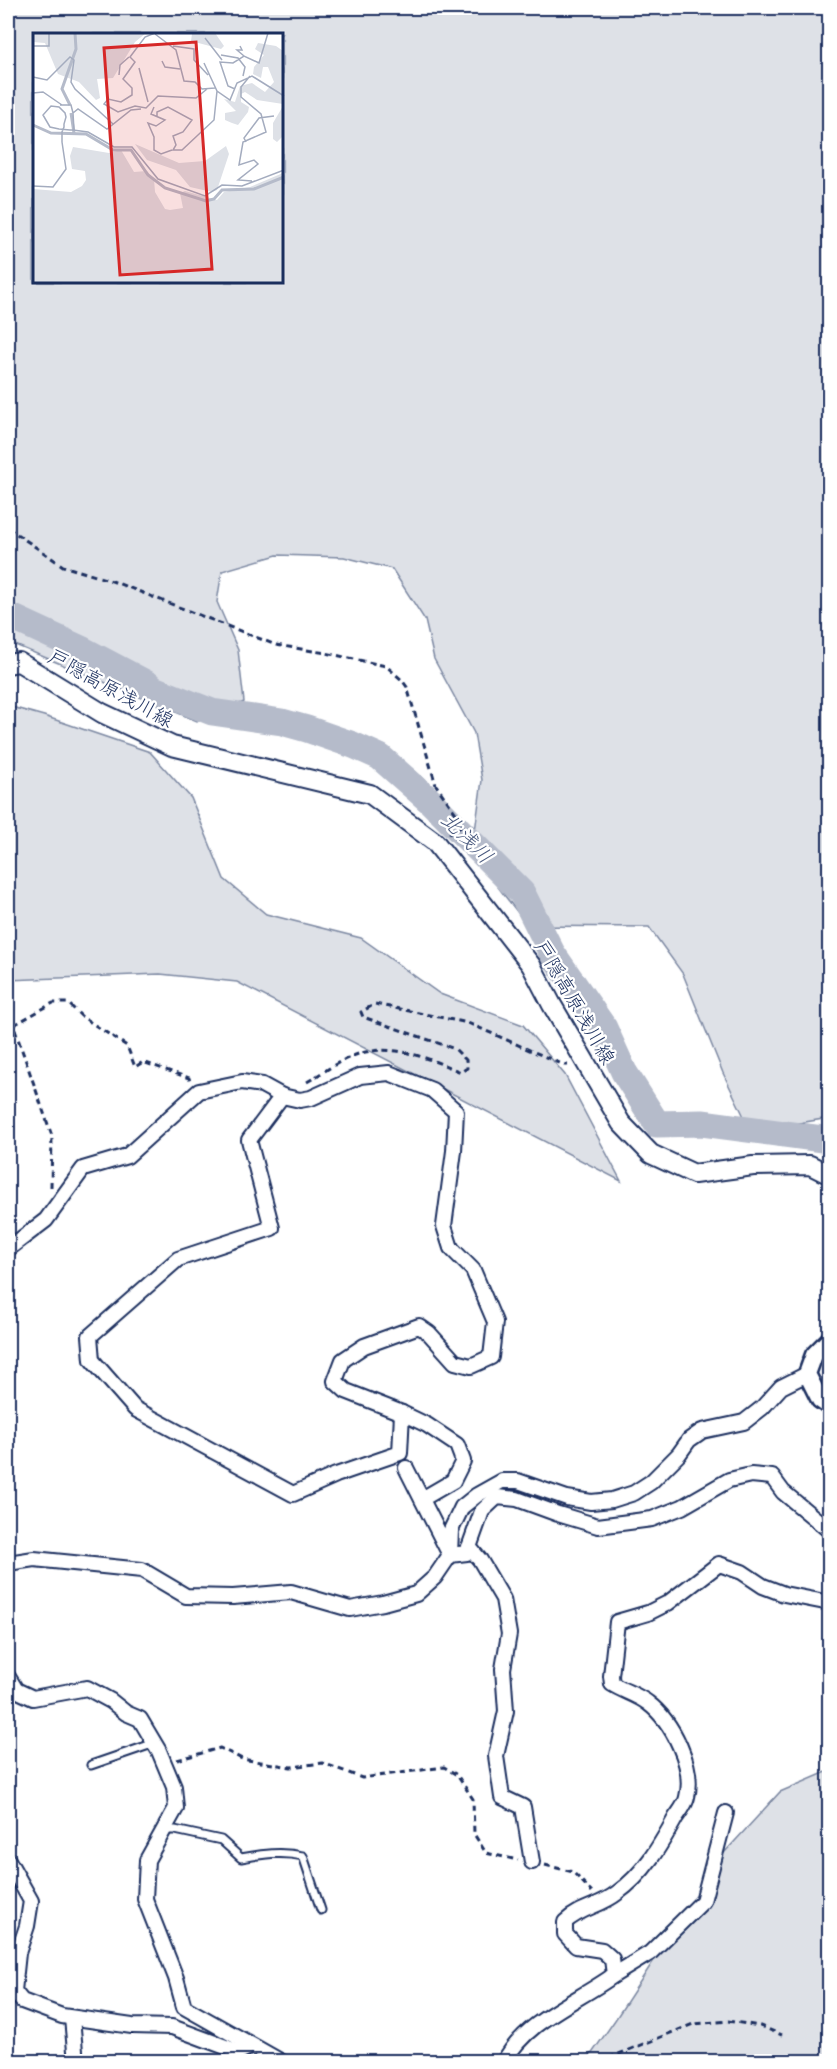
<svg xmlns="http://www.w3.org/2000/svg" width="837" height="2069" viewBox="0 0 837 2069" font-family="'Patrick Hand','Klee One',sans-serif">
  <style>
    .green { fill: #dee1e7; stroke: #7c88a2; stroke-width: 1.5; fill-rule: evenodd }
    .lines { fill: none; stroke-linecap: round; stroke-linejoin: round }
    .river { stroke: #b5bbca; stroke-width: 27 }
    .service-casing { stroke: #1b2f5e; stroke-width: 11 }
    .minor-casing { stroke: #1b2f5e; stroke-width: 18 }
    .tertiary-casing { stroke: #1b2f5e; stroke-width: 21 }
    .secondary-casing { stroke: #1b2f5e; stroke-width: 22 }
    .path { stroke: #1b2f5e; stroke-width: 3; stroke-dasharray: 6 4.5; stroke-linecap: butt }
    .service { stroke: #fff; stroke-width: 7 }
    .minor { stroke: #fff; stroke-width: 14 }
    .tertiary { stroke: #fff; stroke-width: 16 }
    .secondary { stroke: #fff; stroke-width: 18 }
    .labels { text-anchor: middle; stroke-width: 4.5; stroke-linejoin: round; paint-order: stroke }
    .street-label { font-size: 20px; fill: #1b2f5e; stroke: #fff }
    .water-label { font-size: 21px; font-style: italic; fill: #49597e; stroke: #fff }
    .inset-river { fill: none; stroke: #b5bbca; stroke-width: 3 }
    .inset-road { fill: none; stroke: #a4acbf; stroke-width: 1.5 }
    .view { fill: #d62828; fill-opacity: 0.15; stroke: #d62828; stroke-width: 3 }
    .inset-edge { fill: none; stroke: #1b2f5e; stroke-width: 3 }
  </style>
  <rect width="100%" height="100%" fill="#fff"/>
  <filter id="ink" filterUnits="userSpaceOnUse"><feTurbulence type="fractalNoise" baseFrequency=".0167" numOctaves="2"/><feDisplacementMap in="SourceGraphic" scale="12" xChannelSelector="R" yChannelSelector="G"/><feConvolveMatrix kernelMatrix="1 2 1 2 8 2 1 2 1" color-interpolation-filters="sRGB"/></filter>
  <g filter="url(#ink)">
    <!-- green -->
    <g class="green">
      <path d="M8,8H829V1118L751,1131L723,1073L683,974L649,927L528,926L472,853L482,780L474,733L434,659L425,620L392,569L344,557L277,555L222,571L217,602L238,650L244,702L197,721L8,642ZM34,34H282V282H34Z"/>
      <polygon points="8,706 44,716 150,752 191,798 224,879 266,914 361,938 440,994 523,1025 565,1075 621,1181 237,982 160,974 8,980"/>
      <polygon points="829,1771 829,2061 586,2062 615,2020 724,1853 780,1792"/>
    </g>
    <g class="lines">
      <!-- river -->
      <polyline class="river" points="8,618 16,619 81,649 149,685 151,688 212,712 282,722 307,729 353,745 380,757 429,800 522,893 552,953 604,1028 624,1072 657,1124 702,1123 830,1140"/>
      <defs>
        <g id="service">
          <polyline points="91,1765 155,1743"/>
          <path d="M164,1830H175L221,1840L241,1858C262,1854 282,1851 303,1856L321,1910"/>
        </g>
        <g id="minor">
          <polyline points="282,1096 300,1100 311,1098 360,1076 389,1073 432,1090 456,1111 454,1151 444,1226 451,1248 473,1270 495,1322 491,1357 471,1366 455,1362 429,1333 419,1326 364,1346 343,1360 335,1381 346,1391 402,1413 427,1425 457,1445 463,1461 453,1481 422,1499"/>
          <polyline points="8,1249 46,1220 83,1169 127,1156 199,1091 242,1082 262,1085 282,1096 249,1140 272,1228 178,1259 90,1336 92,1360 135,1409 293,1494 336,1475 400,1453 402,1413"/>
          <polyline points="406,1468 449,1553"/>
          <polyline points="469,1547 480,1560 503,1599 509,1634 503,1669 506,1711 496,1756 502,1797 523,1807 532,1862"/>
          <polyline points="450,1555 467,1553 482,1511 497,1497 517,1499 558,1514 598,1526 652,1519 682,1507 729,1480 751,1475 772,1477 783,1492 830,1531"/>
          <polyline points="8,1563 34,1559 142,1570 186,1596 233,1597 291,1592 350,1609 383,1603 416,1594 435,1577 450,1555 451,1530 462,1507 477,1495 502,1481 518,1481 567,1498 591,1502 612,1500 634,1493 651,1482 679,1454 689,1440 702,1431 744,1422 762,1408 781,1387 807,1374"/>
          <polyline points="8,1677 16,1690 33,1698 87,1688 111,1701 126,1713 140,1719 159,1751 174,1787 176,1808 147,1860 145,1899 176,1978 184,2007 282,2062"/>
          <polyline points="8,1860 31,1901 27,1926 18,1953 14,1991 22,2001 62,2016 132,2026 172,2027 239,2052 252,2046"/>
          <polyline points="614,1975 650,1953 703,1901 726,1813"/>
          <polyline points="72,2018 76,2062"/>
          <path d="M504,2062C526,2020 577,2002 614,1975L612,1959L602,1950L576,1946L565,1934V1922C581,1907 601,1906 617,1893C644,1874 660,1846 676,1817C680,1811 686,1804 687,1797C695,1767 672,1721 648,1703C638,1695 623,1691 612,1684L611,1676L617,1622L648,1613L668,1603L719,1564L742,1572L763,1586L784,1594L830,1603"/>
        </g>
        <polyline id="tertiary" points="830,1339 814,1355 807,1374 820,1400 830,1407"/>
        <polyline id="secondary" points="8,664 19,662 102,713 172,746 370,794 435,842 531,965 552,1005 621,1123 651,1154 694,1174 753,1166 810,1165 830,1175"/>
      </defs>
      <!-- service casing -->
      <use href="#service" class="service-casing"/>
      <!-- minor casing -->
      <use href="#minor" class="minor-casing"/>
      <!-- tertiary casing -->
      <use href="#tertiary" class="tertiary-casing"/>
      <!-- secondary casing -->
      <use href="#secondary" class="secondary-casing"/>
      <!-- path -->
      <g class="path">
        <polyline points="8,528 63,566 112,581 276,645 326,653 386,666 402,680 407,687 436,785 464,825 449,834"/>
        <polyline points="8,1010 52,1136 51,1187"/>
        <polyline points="14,1025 53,1003 68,1003 81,1016 127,1046 135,1067 143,1062 189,1078 190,1081"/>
        <path d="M307,1082C321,1074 334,1064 348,1058C387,1040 425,1057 461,1072L467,1068L466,1060L455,1049L363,1017L361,1012L375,1004L468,1023L564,1065H568"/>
        <polyline points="8,1544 18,1546"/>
        <polyline points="177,1760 220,1748 242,1759 291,1767 323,1763 362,1778 444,1767 457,1775 473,1799 474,1834 486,1853 518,1860"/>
        <polyline points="545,1865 573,1872 592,1892"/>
        <polyline points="599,2062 693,2024 728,2021 760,2026 782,2035"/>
      </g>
      <!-- service -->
      <use href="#service" class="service"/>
      <!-- minor -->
      <use href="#minor" class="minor"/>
      <!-- tertiary -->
      <use href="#tertiary" class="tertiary"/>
      <!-- secondary -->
      <use href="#secondary" class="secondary"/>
    </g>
  </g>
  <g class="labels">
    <!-- street labels -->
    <g class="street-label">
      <text transform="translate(111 688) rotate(29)" y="7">戸隠高原浅川線</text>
      <text transform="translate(575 1002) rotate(60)" y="7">戸隠高原浅川線</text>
    </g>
    <!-- water labels -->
    <g class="water-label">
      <text transform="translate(467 838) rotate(45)" y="7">北浅川</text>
    </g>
  </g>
  <!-- overview -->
  <g transform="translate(33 33)">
    <rect width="250" height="250" fill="#fff"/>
    <path d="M0,0H113L102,9L80,45L64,46L67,65L63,67L46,49L25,41L12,10L0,9ZM182,0L191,13L188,16L158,8L159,1ZM225,10L243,13L250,18V71L224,67L212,59L208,61V69L216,74L215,79L205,92L199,90L192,87V80L203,78L191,66L202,69L207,53L219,50L232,59L241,49L235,34H230L228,45L220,41L221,34L231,22L222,16ZM250,73V103L244,109L240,106V90ZM102,111L146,130L172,128L193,113L196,121L184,157L179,159L157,154L143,137L114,127ZM40,114L76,120L88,117L101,139L114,138L121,146L122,159L132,176L137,177L150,175L147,160L152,158L184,167L191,159L217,154L250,140V250H0V156L38,159L49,153L53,147L52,138L39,136L37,123Z" fill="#dee1e7"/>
    <path class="inset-river" d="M37,72L29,56L43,16L42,0M38,80L41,100M0,92L18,100L53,101L80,117H98L115,142L132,155L173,168L181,166L189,157L221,156L251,144"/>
    <path class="inset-road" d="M122,0L112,4L97,24L102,29L90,46L99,55V62L88,69L75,66L71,71L85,79L102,73L113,75L125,63L163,65L174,56M122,1L143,17L151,48L162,49L169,56L182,55M172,5L189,27M0,13H16V0M140,13L161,16V27L175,42M207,13L209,17H204L211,23M188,22L205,25L212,34L210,43M129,28L132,34L147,36M171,30L184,58L197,67L204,50L219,43L251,63M106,35L115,69M86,42L87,32L96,24M217,43L208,54V64L228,81L233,99L210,109L206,132L221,127L225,131L205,147L219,148M0,44L14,47L37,24L41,27L38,49L42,56L80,91M202,56L195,53L187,29L200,30L211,23L226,30L235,0M0,60L10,59L29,72M27,72H38L40,80M121,74L118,81L132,87L123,93L115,90L121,104V117L128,121L139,117M124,84V79L135,74L159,87L150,99L140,103L143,112L140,117H149L181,87L184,58M41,97L40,80L45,76L74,96L98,77L108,76M213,109L211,105L226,85L241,83M0,153L20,154L33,136L29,109V99L31,94V91L33,84L32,80L26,74L18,73L10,82L17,94L26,96L37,97H40L55,99L81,114H99L125,146L172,163L189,152L209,153L251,137"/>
    <path class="view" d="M163,9L179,236L87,242L71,15Z"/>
    <rect width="250" height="250" class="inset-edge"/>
  </g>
  <!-- margin -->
  <rect width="837" height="2069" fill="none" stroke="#fff" stroke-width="30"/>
  <rect x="15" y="15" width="807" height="2039" fill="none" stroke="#1b2f5e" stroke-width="2" filter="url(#ink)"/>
</svg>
